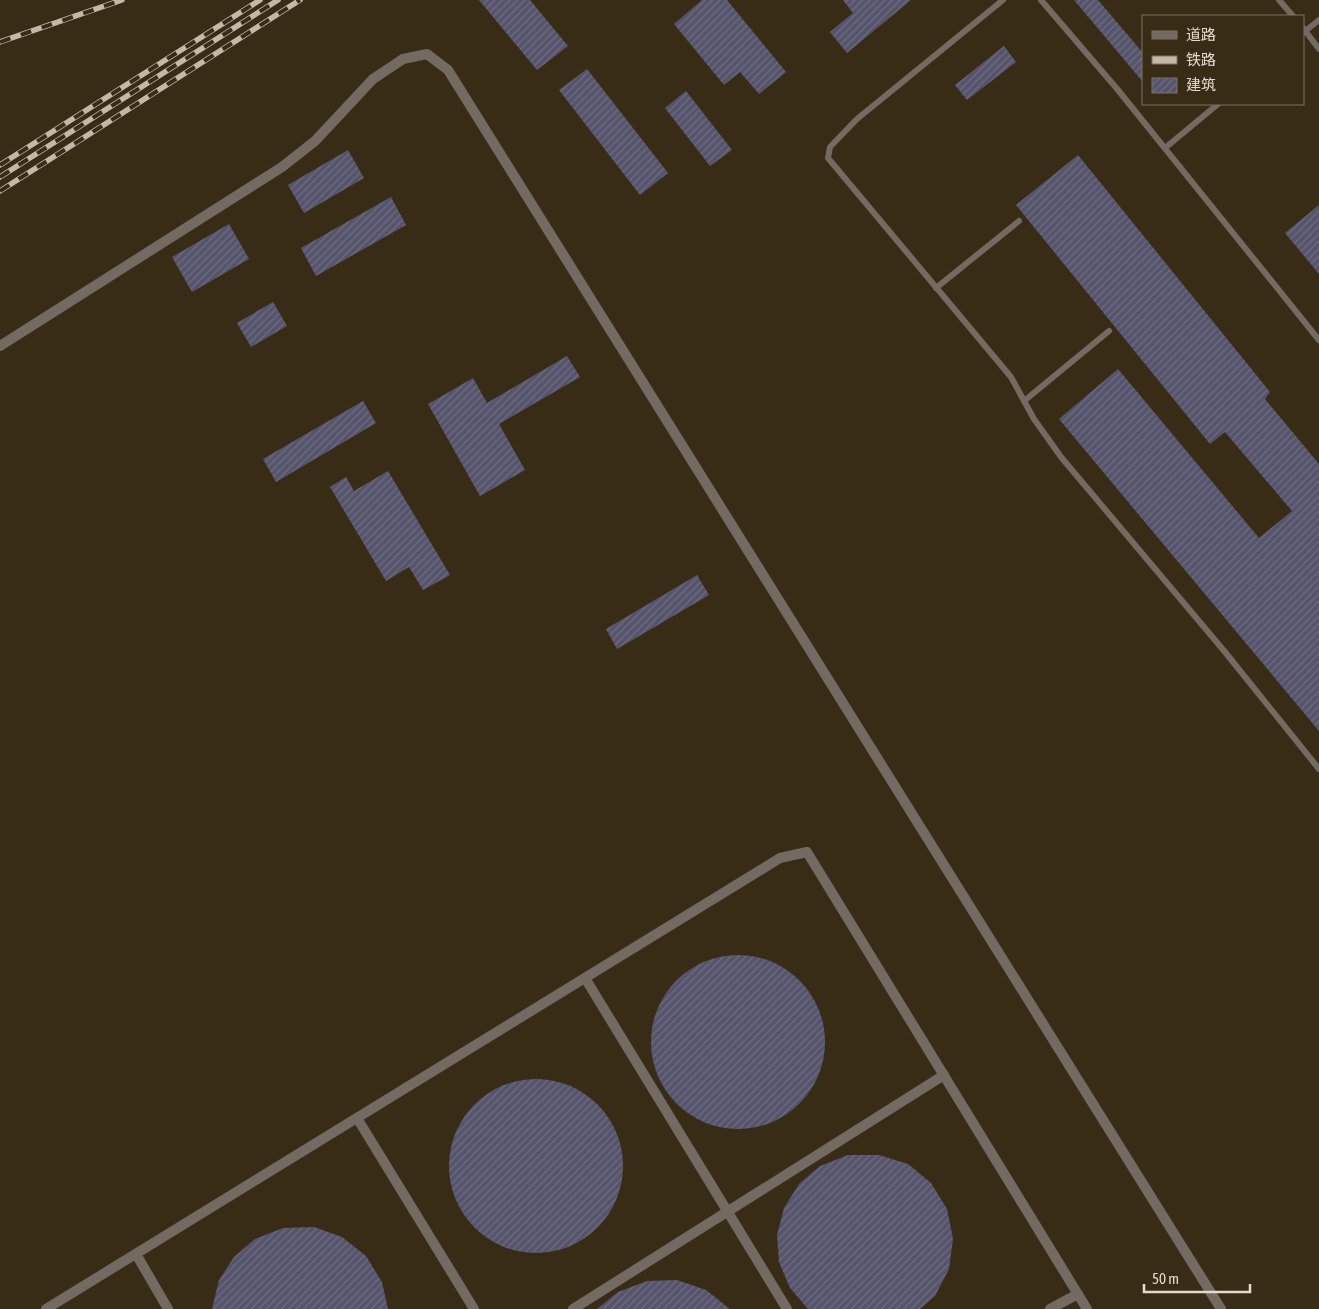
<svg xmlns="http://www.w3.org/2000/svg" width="1319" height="1309" viewBox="0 0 1319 1309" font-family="'Asap Condensed','Noto Sans SC',sans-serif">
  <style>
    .building { fill: url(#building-hatch) }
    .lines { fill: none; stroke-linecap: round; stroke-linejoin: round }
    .service { stroke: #736a61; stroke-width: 6 }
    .minor { stroke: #736a61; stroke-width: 10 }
    .rail-casing { stroke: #c3b9ab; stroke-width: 5.5 }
    .rail { stroke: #392c17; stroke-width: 4; stroke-dasharray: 11; stroke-linecap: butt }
  </style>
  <defs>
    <pattern id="building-hatch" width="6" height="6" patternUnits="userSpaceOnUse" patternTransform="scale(1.25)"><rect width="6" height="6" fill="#55546c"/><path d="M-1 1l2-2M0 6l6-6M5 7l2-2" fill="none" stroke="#6d6c80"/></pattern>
  </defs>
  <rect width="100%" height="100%" fill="#392c17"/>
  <!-- building -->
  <g class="building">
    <polygon points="479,0 530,0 568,46 537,70"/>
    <polygon points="702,0 727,0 786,72 759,94 740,72 724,85 674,24"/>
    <polygon points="843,0 911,0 847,53 830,32 853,13"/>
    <polygon points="1074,0 1098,0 1143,53 1143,82"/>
    <polygon points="1004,46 1016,62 967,100 955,85"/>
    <polygon points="587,69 668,173 640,195 559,90"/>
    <polygon points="686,91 732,150 710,166 665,108"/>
    <polygon points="348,150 364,178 304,213 288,185"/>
    <polygon points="1078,155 1270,392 1265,399 1319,464 1319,731 1059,419 1118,369 1259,538 1292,511 1225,432 1210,444 1016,205"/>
    <polygon points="391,197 406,225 316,276 301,248"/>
    <polygon points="1319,205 1319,274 1285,233"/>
    <polygon points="229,224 249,259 192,292 172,257"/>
    <polygon points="273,302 287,326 251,347 237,323"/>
    <polygon points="567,356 580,377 499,424 525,470 480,496 428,404 473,378 487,403"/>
    <polygon points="363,401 376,423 276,482 263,459"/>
    <polygon points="388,471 450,575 423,590 409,567 386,581 330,487 346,477 354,491"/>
    <polygon points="697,575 709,595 617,649 606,629"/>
    <circle cx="738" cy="1042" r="87"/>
    <circle cx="536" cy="1166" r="87"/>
    <polygon points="848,1155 879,1155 908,1164 931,1183 947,1209 953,1239 949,1269 935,1296 920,1309 808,1309 790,1288 779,1262 777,1235 784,1208 799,1184 820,1166"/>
    <polygon points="314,1227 342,1237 366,1256 382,1282 388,1309 212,1309 219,1280 234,1257 255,1239 283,1228"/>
    <polygon points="677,1280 706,1290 730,1309 597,1309 618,1292 647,1281"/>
  </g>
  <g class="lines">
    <!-- service -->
    <g class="service">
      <polyline points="1003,0 857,119 830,147 828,158 1011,377 1034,419 1061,457 1225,652 1319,769"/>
      <polyline points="1041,0 1118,90 1319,340"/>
      <polyline points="1279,0 1293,16"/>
      <polyline points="1303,28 1319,49"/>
      <polyline points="1304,32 1319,20"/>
      <polyline points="1165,148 1218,104"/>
      <polyline points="936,288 1019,221"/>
      <polyline points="1024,401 1109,331"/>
    </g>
    <!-- minor -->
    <g class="minor">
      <polyline points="0,346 282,167 315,141 373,79 403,59 427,54 448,70 1221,1309"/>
      <polyline points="585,978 787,1309"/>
      <polyline points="357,1118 474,1309"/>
      <polyline points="136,1254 168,1309"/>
      <polyline points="46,1309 780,858 807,852 1087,1309"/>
      <polyline points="573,1309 944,1075"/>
      <polyline points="1050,1309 1078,1294"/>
    </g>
    <defs>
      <g id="rail">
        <polyline points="0,42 122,0"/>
        <polyline points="0,165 260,0"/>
        <polyline points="0,177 278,0"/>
        <polyline points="0,191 300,0"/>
      </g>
    </defs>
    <!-- rail casing -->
    <use href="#rail" class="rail-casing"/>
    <!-- rail -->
    <use href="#rail" class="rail"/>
  </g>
  <!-- legend -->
  <rect x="1142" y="15" width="162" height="90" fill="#392c17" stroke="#7d7261"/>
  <rect x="1152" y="31" width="25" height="8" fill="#736a61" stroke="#7d7261"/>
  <text x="1186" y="40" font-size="15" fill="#e4dbcf">道路</text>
  <rect x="1152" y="56" width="25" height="8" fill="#c3b9ab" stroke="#7d7261"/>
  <text x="1186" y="65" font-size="15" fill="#e4dbcf">铁路</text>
  <rect x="1152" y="78" width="25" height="15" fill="url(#building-hatch)" stroke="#7d7261"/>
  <text x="1186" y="90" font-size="15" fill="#e4dbcf">建筑</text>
  <!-- scale -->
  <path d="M1144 1284v8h106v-8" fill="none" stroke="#e4dbcf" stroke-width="2.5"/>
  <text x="1152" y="1284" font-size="15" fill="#e4dbcf" stroke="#392c17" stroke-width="4" paint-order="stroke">50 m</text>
</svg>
